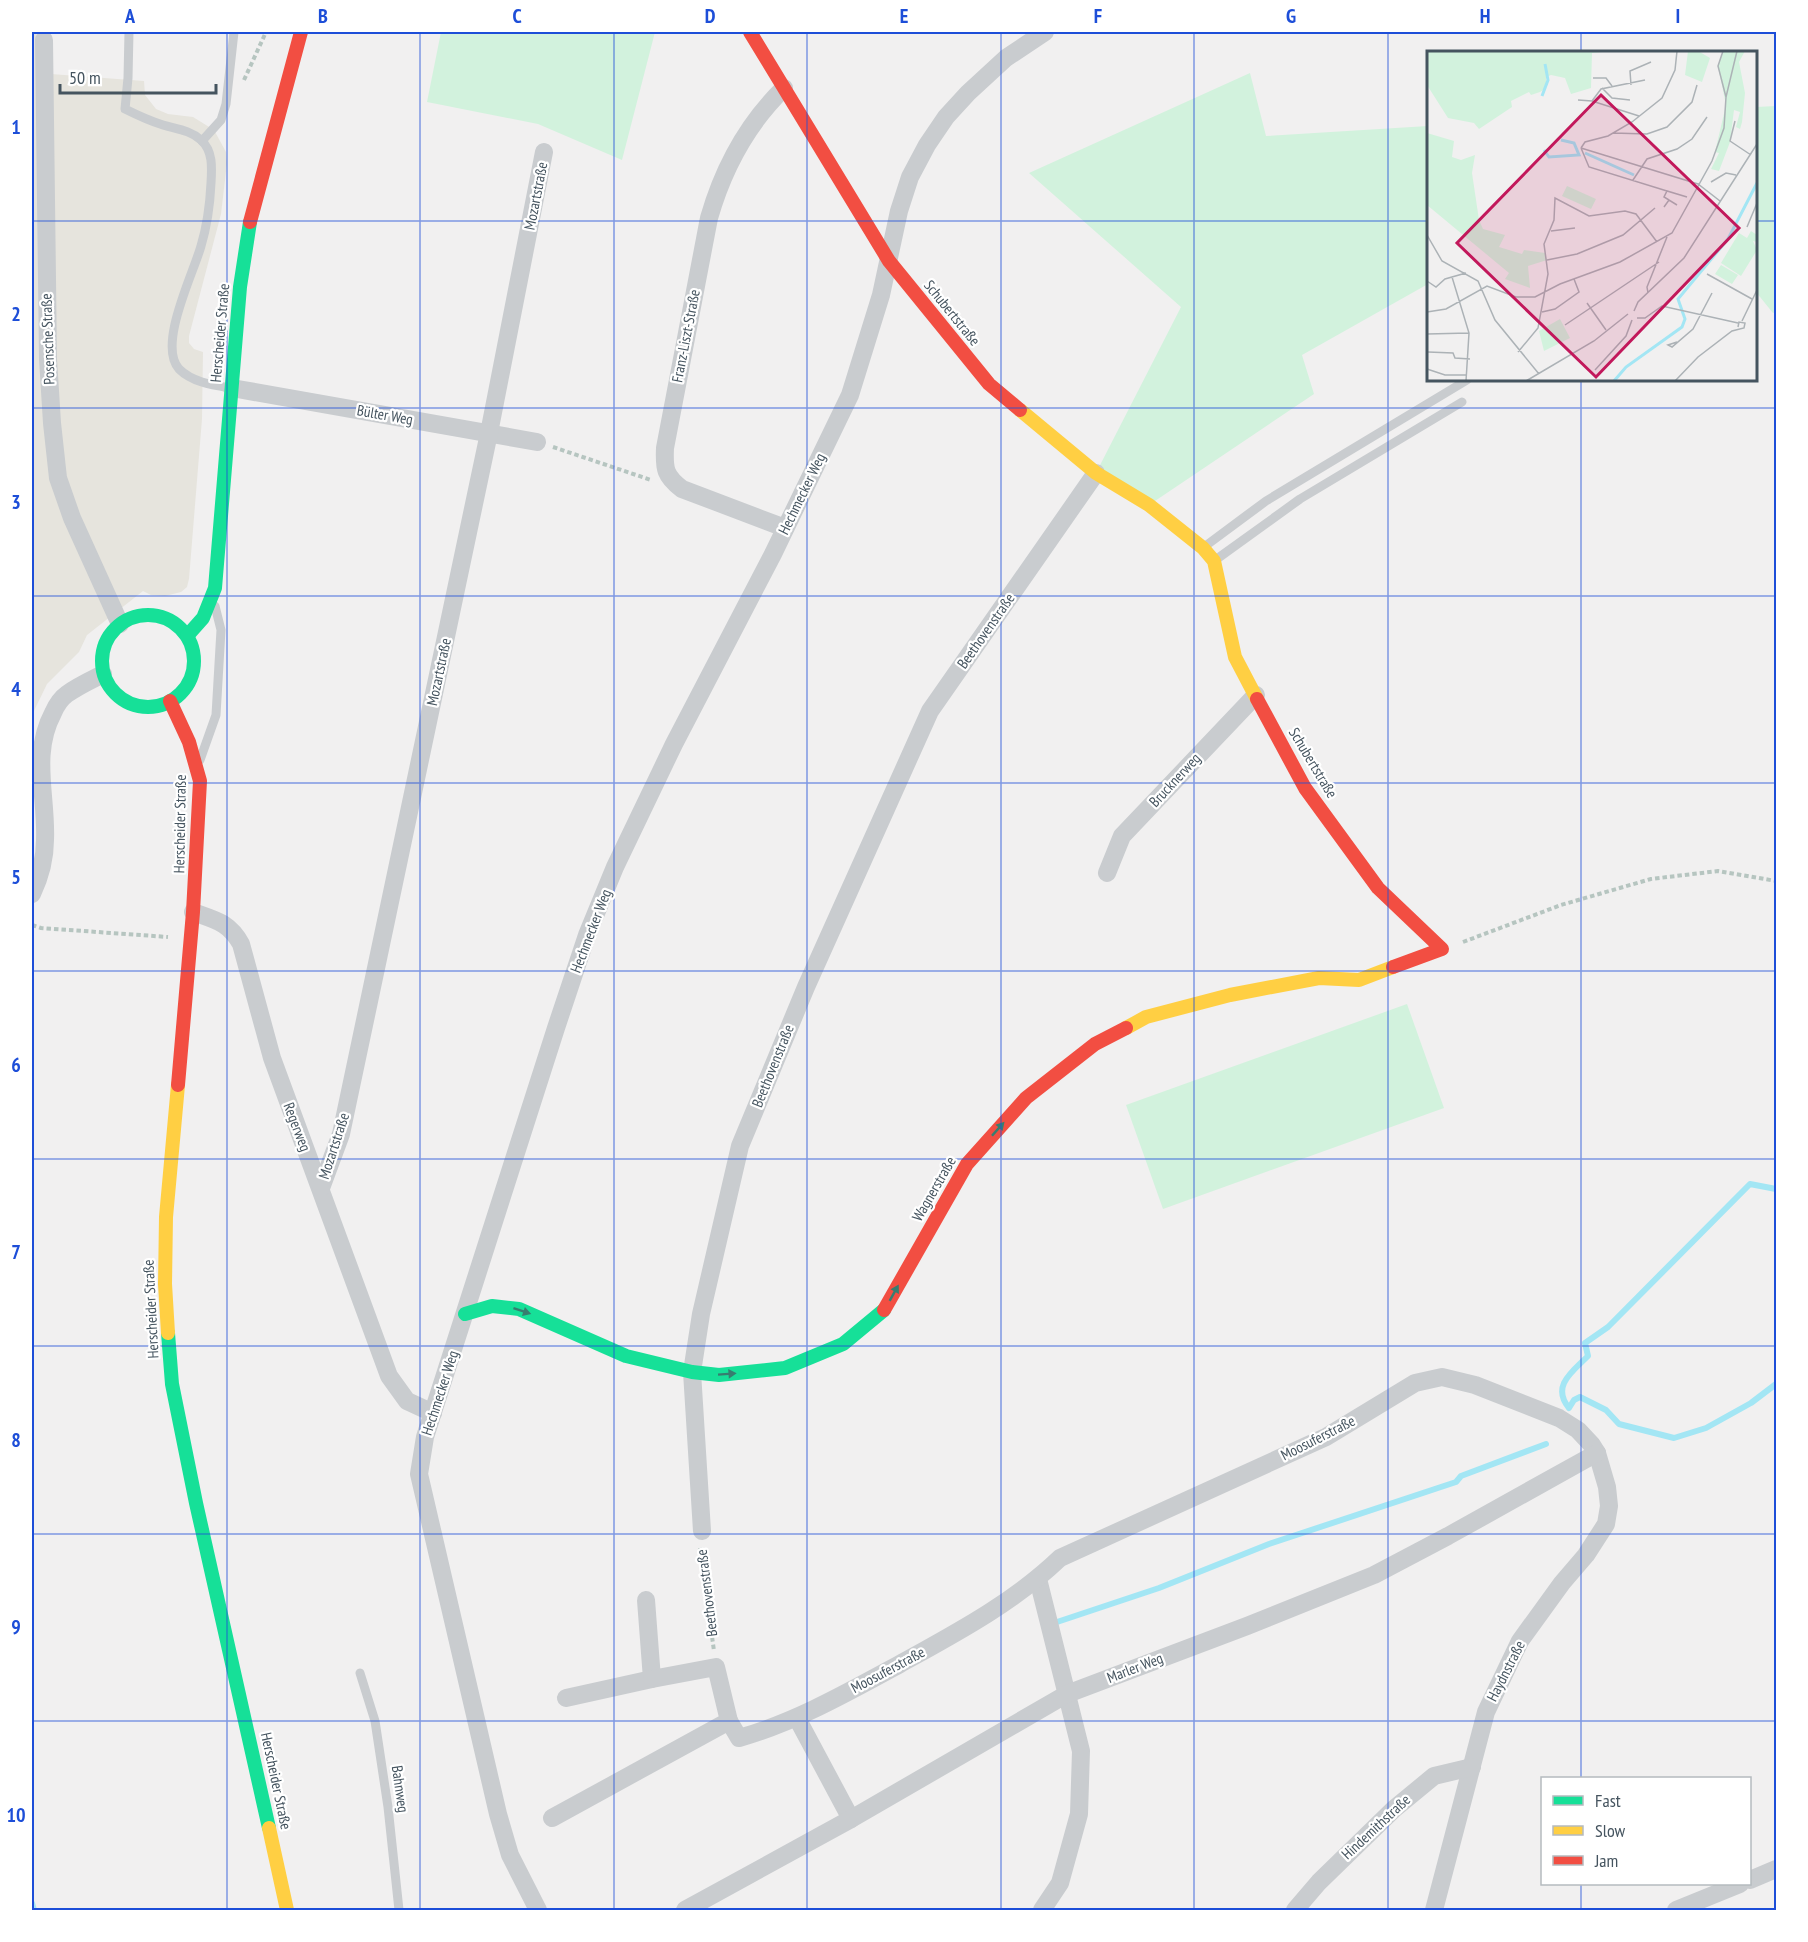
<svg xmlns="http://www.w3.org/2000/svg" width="1808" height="1942" viewBox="0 0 1808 1942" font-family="'PT Sans Narrow',sans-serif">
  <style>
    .commercial { fill: #e6e4dd }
    .green { fill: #d2f2dd }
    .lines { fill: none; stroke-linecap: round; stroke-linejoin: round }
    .stream { stroke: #a3e6f4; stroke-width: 6 }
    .path { stroke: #b6c5c0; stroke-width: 4; stroke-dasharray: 4.5 3; stroke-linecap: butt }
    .lane { stroke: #c9cccf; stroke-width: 9 }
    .street { stroke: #c9cccf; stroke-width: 18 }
    .fast { stroke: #16e098; stroke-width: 14 }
    .slow { stroke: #ffcf43; stroke-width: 14 }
    .jam { stroke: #f24e42; stroke-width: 14 }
    .oneway { fill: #377e70 }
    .grid { fill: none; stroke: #1d4ed8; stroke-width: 1.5; stroke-opacity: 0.55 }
    .labels { text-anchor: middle; stroke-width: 4.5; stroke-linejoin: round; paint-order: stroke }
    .street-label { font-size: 15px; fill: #45545f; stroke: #fff }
    .inset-river { fill: none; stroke: #a3e6f4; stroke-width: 3 }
    .inset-road { fill: none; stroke: #acb2b6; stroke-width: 1.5 }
    .view { fill: #c2185b; fill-opacity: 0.15; stroke: #c2185b; stroke-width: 3 }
    .inset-edge { fill: none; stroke: #45545f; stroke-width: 3 }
    .neatline { fill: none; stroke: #1d4ed8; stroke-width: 2 }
    .grid-label { font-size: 20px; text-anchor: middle; font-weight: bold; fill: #1d4ed8 }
  </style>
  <rect width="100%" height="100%" fill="#f1f0f0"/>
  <!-- commercial -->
  <polygon class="commercial" points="32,32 50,32 51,74 144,81 145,95 156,109 168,114 193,117 214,130 226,152 227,163 221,214 189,336 189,343 194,349 203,352 202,419 189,579 187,587 181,592 165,596 151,595 143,591 87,635 79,652 47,684 32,715"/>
  <!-- green -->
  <g class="green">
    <polygon points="441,32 655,32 622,160 538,124 427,102"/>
    <polygon points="1250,73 1266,136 1428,126 1428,284 1302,355 1314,394 1149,505 1096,473 1181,307 1029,173"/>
    <polygon points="1776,106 1776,312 1773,313 1756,292 1756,107"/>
    <polygon points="1407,1004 1444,1108 1163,1209 1126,1105"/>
  </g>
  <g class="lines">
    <!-- stream -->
    <g class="stream">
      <path d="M1776,1189L1750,1184L1608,1327L1585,1343L1588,1356C1572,1372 1551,1386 1569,1408L1574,1400L1580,1397L1606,1410L1619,1424L1674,1438L1706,1428L1751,1403L1776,1384"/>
      <polyline points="1057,1622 1159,1588 1269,1544 1456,1482 1461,1476 1546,1444"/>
      <polyline points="32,1903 34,1910"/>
    </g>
    <!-- path -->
    <g class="path">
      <polyline points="244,80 266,32"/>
      <polyline points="553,447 651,480"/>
      <polyline points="32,925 41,928 168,937"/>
      <polyline points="1463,942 1561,905 1651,879 1718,871 1776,881"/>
      <polyline points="700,1548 714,1651"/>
    </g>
    <!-- lane -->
    <g class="lane">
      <path d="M129,32L128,78L125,109C137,115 150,121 163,125C176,129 190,130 201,140C213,151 212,167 211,183C210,204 207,226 201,246C194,272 157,345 179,369C192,382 212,385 230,388"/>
      <polyline points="202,141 221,120 226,104 234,32"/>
      <polyline points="1204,547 1266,501 1467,380"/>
      <polyline points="1214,561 1300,499 1462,402"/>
      <polyline points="200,760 216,715 221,630 215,606"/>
      <polyline points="360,1673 375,1721 388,1807 399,1910"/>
    </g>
    <!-- street -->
    <g class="street">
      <polyline points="44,40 48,359 52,423 58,478 72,518 120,624"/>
      <path d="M784,88C747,124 723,169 709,218L665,448C664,469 665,476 682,489L785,528"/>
      <polyline points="232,388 537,442"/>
      <polyline points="1107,873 1122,836 1256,695"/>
      <path d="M32,894C40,877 45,859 45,840C47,797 31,754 53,713C56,706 60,699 67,694C78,686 91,680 103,674"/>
      <path d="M193,912C215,920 229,922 241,944L272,1058L389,1376L407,1401L433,1413"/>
      <polyline points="321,1188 341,1134 489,433 544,152"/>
      <polyline points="702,1531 692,1372 701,1314 740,1146 806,987 930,711 1096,473"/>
      <polyline points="1038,1579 1081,1751 1079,1814 1060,1883 1042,1910"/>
      <polyline points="566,1698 652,1679 646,1600"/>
      <polyline points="797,1718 851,1819"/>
      <path d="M729,1721L739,1738C796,1722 848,1692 900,1664C956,1633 1013,1603 1060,1558L1326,1437L1415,1383L1442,1377L1475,1385L1559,1418L1578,1430L1592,1445L1597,1453L1607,1487L1609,1506L1606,1524L1586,1555L1562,1583L1520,1641L1486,1712L1434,1910"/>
      <polyline points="552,1818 729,1721 716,1667 652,1679"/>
      <polyline points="1750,1880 1776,1869"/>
      <polyline points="538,1910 510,1855 498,1814 419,1474 425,1437 556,1028 587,935 615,867 674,744 773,554 850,395 881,295 899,211 910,177 927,145 946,117 968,93 1006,58 1045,32"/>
      <polyline points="685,1910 851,1819 1067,1694 1247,1626 1374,1575 1448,1536 1597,1453"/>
      <polyline points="1295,1910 1319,1882 1394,1809 1434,1776 1472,1767"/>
      <polyline points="1676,1910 1740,1884"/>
    </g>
    <!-- fast -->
    <g class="fast">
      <circle cx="148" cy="661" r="46"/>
      <polyline points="187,636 203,618 215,588 240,287 250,222"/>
      <polyline points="465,1314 492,1306 519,1309 626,1356 692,1372 719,1375 785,1368 843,1344 884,1310"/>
      <polyline points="168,1333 172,1384 196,1503 269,1828"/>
    </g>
    <!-- slow -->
    <g class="slow">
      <polyline points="1020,410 1096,473 1149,505 1203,548 1214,561 1235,657 1257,699"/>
      <polyline points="1126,1028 1146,1017 1230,995 1319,978 1359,980 1393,967"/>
      <polyline points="168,1333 165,1284 166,1217 178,1085"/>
      <polyline points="269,1828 287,1910"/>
    </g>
    <!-- jam -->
    <g class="jam">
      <polyline points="750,32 889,261 989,384 1020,410"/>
      <polyline points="250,222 301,32"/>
      <polyline points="1257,699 1305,788 1378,888 1442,949 1393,967"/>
      <polyline points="170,701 189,742 200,781 193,912 178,1085"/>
      <polyline points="884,1310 967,1164 1026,1098 1095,1044 1126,1028"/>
    </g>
  </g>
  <!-- one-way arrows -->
  <defs><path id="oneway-solid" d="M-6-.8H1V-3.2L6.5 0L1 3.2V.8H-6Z" transform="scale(1.5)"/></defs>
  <g class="oneway">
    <use href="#oneway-solid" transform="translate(998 1129) rotate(-48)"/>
    <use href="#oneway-solid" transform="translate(894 1293) rotate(-61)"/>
    <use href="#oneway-solid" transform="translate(522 1311) rotate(18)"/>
    <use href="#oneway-solid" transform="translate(727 1374) rotate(-4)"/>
  </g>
  <!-- grid -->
  <path class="grid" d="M227,32V1910M420,32V1910M614,32V1910M807,32V1910M1001,32V1910M1194,32V1910M1388,32V1910M1581,32V52M32,221H1428M1756,221H1776M1581,380V1778M32,408H1776M32,596H1776M32,783H1776M32,971H1776M32,1159H1776M32,1346H1776M32,1534H1776M32,1721H1776M1581,1884V1910"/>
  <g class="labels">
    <!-- street labels -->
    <g class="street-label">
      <text transform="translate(536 196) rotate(-79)" y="5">Mozartstraße</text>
      <text transform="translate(952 313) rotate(51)" y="5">Schubertstraße</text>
      <text transform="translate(220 333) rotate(-85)" y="5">Herscheider Straße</text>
      <text transform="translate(686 336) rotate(-79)" y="5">Franz-Liszt-Straße</text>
      <text transform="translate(48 339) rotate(-92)" y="5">Posensche Straße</text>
      <text transform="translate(385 415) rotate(10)" y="5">Bülter Weg</text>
      <text transform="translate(802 494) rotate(-64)" y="5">Hechmecker Weg</text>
      <text transform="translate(986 631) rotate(-55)" y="5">Beethovenstraße</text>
      <text transform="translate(439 672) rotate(-78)" y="5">Mozartstraße</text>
      <text transform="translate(1313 763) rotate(59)" y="5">Schubertstraße</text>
      <text transform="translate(1175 780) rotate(-47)" y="5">Brucknerweg</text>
      <text transform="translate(180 824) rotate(-89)" y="5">Herscheider Straße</text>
      <text transform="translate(591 931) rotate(-69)" y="5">Hechmecker Weg</text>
      <text transform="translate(773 1066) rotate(-68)" y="5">Beethovenstraße</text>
      <text transform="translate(297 1127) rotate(69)" y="5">Regerweg</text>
      <text transform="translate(334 1146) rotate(-72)" y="5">Mozartstraße</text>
      <text transform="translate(934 1189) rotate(-60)" y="5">Wagnerstraße</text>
      <text transform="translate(151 1309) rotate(-93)" y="5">Herscheider Straße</text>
      <text transform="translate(440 1393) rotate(-72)" y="5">Hechmecker Weg</text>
      <text transform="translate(1318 1438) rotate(-27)" y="5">Moosuferstraße</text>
      <text transform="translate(707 1593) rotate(-97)" y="5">Beethovenstraße</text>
      <text transform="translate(1135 1668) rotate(-21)" y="5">Marler Weg</text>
      <text transform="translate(888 1670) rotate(-28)" y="5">Moosuferstraße</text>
      <text transform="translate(1506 1671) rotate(-63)" y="5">Haydnstraße</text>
      <text transform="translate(276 1781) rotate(78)" y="5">Herscheider Straße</text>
      <text transform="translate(400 1789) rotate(82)" y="5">Bahnweg</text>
      <text transform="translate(1376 1827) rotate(-43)" y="5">Hindemithstraße</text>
    </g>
  </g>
  <!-- overview -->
  <g transform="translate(1427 51)">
    <rect width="330" height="330" fill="#f1f0f0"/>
    <path d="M0,0H186L165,2L164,37L144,43L138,27L124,24L119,26V37L113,41L104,44L102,41L84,50L85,56L52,78L47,72L21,67L0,34ZM261,0H271L283,7L275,31L258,24ZM296,0H318L312,11L318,42L315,71L313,78L309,76L313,61L307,59L303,91L292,120L284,118L292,102L288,101L299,54L291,15ZM0,82L27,90L25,106L34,109L48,104L45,122L52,169L56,178L78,184L72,196L95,203L97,199L118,202L120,209L101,215L103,237L78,228L82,222L0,154ZM140,135L169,148L164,158L135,145ZM324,180L330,184V191L326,190L330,199L314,225L294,212L312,182L320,187ZM294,214L311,224L305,233L288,223ZM133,268L143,287L117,300L112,280Z" fill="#d2f2dd"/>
    <path class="inset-river" d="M115,45L121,29L118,13M117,99L122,106L152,104L147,92L134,89M158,102L207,124M187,330L199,316L255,276L258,268L251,248L301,188L330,132"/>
    <path class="inset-road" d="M166,27H179L185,35M204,34L203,20L224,11M175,37L185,47L203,49M299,46L310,0M151,49L165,50L212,65M165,50L174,38L218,29M308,70L303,90L324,104M186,82L220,83L240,76L265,51L270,34M154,97L271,133L293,150M154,97L158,91L181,85L205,71L235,47L248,19L250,0M154,97L162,116L240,140M206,129L220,108L250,98L265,88L280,66M284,131L299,122L309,124M242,149L237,146L240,140L260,146M237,156L242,149L250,154M320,176L330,152M124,180L148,177M0,184L15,210L51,230L68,269L112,323M120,209L150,203L196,184L228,157M280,223L325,248M25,226L42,282L39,330M0,230L9,236L18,228L39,222M221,242L220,236L240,186M160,252L179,279M207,260L211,251L257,207L330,93M0,261L19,258L60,235L89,246H108L133,233L193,211L245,182L285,110L297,77L299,46L291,15L296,0M115,261L128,258L152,241L147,228M210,267H218L235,255L311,272M315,270L330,239M138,274L232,211M0,283L42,282M250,291L241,294L245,296L266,278L285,242M1,301L26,302L28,307L43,308M91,301L111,277L121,223L117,193L127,169L128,147L162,165L198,160L209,163L230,191M0,318L18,324H40M168,319L199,285L205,269M99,330L167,290L201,263M248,330L271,306L305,280L317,277L318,272L312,271L311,276"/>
    <path class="view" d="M174,44L312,177L169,326L30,192Z"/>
    <rect width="330" height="330" class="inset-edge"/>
  </g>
  <!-- border -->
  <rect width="1808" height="1942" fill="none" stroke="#ffffff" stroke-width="66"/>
  <!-- legend -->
  <rect x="1541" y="1777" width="210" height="108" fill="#ffffff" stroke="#b5bbbf" stroke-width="1.5"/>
  <rect x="1553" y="1796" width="30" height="9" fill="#16e098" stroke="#b5bbbf" stroke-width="1.5"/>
  <text x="1595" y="1807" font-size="18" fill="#45545f">Fast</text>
  <rect x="1553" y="1826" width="30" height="9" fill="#ffcf43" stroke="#b5bbbf" stroke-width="1.5"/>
  <text x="1595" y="1837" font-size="18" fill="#45545f">Slow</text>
  <rect x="1553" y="1856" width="30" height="9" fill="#f24e42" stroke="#b5bbbf" stroke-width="1.5"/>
  <text x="1595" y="1867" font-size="18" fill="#45545f">Jam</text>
  <!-- scale -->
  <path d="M60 84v9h156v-9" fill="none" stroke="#45545f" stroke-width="3"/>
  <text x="69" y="84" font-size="18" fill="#45545f" stroke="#ffffff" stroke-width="4.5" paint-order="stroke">50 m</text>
  <rect x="33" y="33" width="1742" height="1876" class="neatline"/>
  <g class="grid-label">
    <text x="130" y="23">A</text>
    <text x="323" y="23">B</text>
    <text x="517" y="23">C</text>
    <text x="710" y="23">D</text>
    <text x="904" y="23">E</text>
    <text x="1098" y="23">F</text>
    <text x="1291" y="23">G</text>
    <text x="1485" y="23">H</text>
    <text x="1678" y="23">I</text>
    <text x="16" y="134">1</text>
    <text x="16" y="321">2</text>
    <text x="16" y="509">3</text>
    <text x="16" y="696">4</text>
    <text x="16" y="884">5</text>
    <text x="16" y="1072">6</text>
    <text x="16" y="1259">7</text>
    <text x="16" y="1447">8</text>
    <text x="16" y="1634">9</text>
    <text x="16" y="1822">10</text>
  </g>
</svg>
